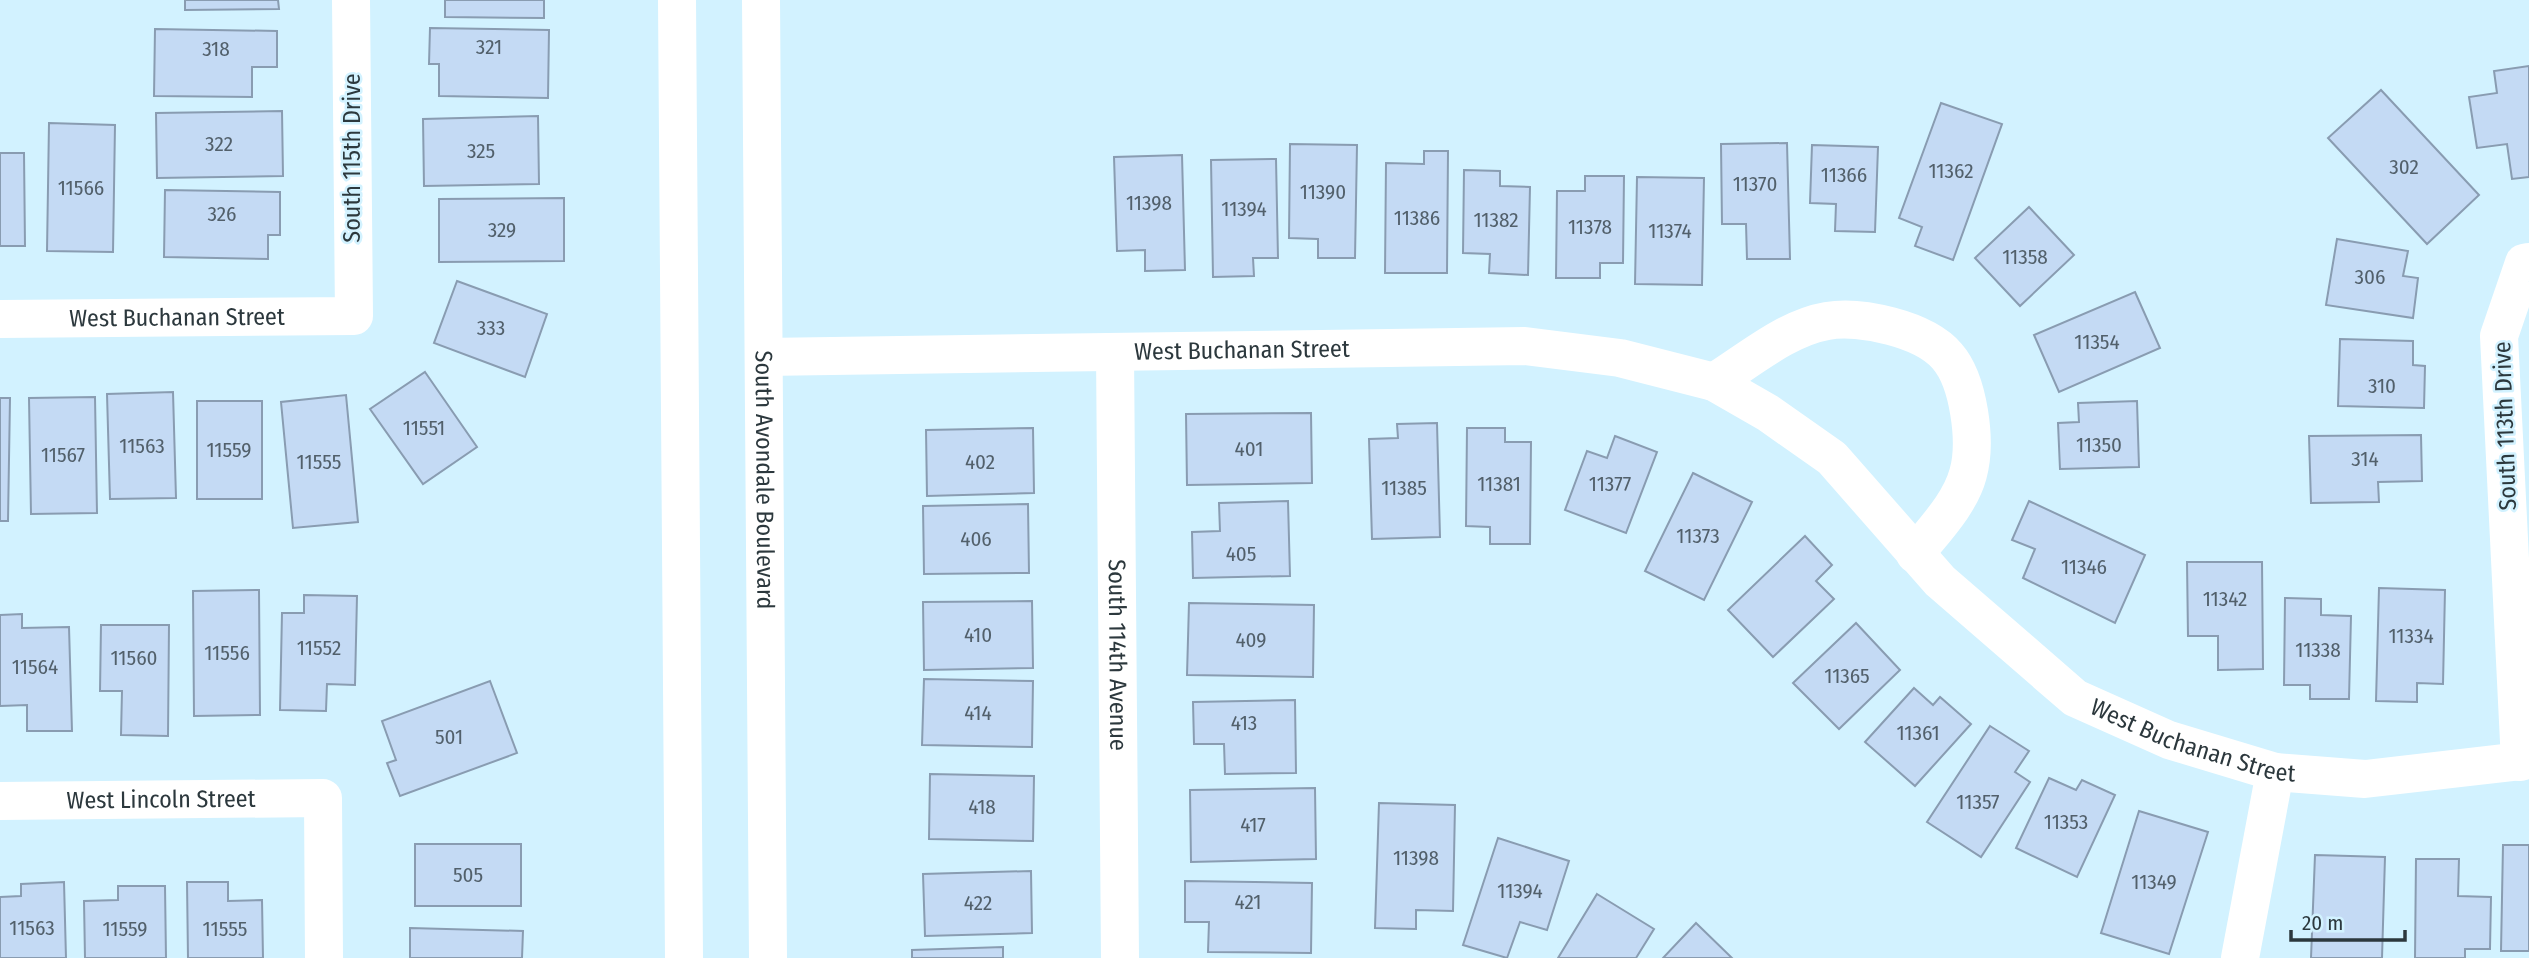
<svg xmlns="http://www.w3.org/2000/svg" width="2529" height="958" viewBox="0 0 2529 958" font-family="'Fira Sans Condensed',sans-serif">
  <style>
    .building { fill: #c4daf4; stroke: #899cb1; stroke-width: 2 }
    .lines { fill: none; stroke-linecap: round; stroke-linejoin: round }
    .minor { stroke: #fff; stroke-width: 38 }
    .major { stroke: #fff; stroke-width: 38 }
    .labels { text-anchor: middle; stroke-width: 5; stroke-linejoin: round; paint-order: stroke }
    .number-label { font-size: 21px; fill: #52606b }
    .street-label { font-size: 24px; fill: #2c383d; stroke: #d2f2ff }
  </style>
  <rect width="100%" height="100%" fill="#d2f2ff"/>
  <!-- building -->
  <g class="building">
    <polygon points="185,0 278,0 279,9 185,10"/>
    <polygon points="445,0 544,0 544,18 445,17"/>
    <polygon points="430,28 549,30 548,98 439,96 439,64 429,64"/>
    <polygon points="155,29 277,31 277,67 252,67 252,97 154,96"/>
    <polygon points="2529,66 2529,177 2512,179 2507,144 2477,148 2469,97 2497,93 2494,71"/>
    <polygon points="2381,90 2479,195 2427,244 2328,138"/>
    <polygon points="1941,103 2002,124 1953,260 1915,246 1922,227 1899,218"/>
    <polygon points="282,111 283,176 157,178 156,113"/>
    <polygon points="538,116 539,184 424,186 423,119"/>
    <polygon points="49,123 115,125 113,252 47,251"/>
    <polygon points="1787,143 1790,259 1747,259 1746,224 1722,224 1721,144"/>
    <polygon points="1290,144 1357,145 1355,258 1318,258 1318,239 1289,238"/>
    <polygon points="1812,145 1878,147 1875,232 1835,231 1836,204 1810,203"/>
    <polygon points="1424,151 1448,151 1447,273 1385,273 1386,163 1424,164"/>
    <polygon points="0,153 24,153 25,246 0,246"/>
    <polygon points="1182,155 1185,270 1145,271 1145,250 1117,251 1114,157"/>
    <polygon points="1276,159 1278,258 1253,258 1254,276 1213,277 1211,160"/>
    <polygon points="1464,170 1500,171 1500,186 1530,187 1528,275 1489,273 1490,254 1463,253"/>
    <polygon points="1585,176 1624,176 1623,263 1600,263 1600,278 1556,278 1557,191 1585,191"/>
    <polygon points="1637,177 1704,178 1702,285 1635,284"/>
    <polygon points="165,190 280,192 280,235 268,235 268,259 164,257"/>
    <polygon points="564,198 564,261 439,262 439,199"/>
    <polygon points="2029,207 2074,255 2020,306 1975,258"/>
    <polygon points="2337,239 2408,251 2403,276 2418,278 2413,318 2326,305"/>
    <polygon points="457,281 547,314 525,377 434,343"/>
    <polygon points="2135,292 2160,348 2059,392 2034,335"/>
    <polygon points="2340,339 2413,341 2413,365 2425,366 2424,408 2338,406"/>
    <polygon points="425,372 477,447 423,484 370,409"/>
    <polygon points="173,392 176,498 110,499 107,394"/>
    <polygon points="346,395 358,522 293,528 281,402"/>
    <polygon points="95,397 97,513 31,514 29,398"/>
    <polygon points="0,398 10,398 8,521 0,521"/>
    <rect x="197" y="401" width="65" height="98"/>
    <polygon points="2137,401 2139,467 2060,469 2058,423 2079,422 2078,403"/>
    <polygon points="1311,413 1312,483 1187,485 1186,414"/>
    <polygon points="1437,423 1440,537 1372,539 1369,439 1398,438 1397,424"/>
    <polygon points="1033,428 1034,493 927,496 926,430"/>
    <polygon points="1467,428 1505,428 1505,442 1531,442 1530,544 1490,544 1490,527 1466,526"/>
    <polygon points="2421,435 2422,481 2378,482 2379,502 2311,503 2309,436"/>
    <polygon points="1615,436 1657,452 1626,533 1565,510 1587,451 1607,458"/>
    <polygon points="1693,473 1752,502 1704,600 1645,571"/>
    <polygon points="1288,501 1290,576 1193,578 1192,532 1220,531 1219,503"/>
    <polygon points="2029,501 2145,555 2115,623 2023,578 2035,549 2012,540"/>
    <polygon points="1028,504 1029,573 924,574 923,506"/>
    <polygon points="1805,536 1832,565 1816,581 1834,599 1773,657 1728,610"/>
    <polygon points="2187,562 2262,562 2263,669 2218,670 2218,636 2188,636"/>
    <polygon points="2379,588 2445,590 2443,684 2417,683 2417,702 2376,701"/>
    <polygon points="259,590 260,715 194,716 193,591"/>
    <polygon points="304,595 357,596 355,685 327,684 326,711 280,710 282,613 304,613"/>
    <polygon points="2285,598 2321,599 2321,615 2351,616 2349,699 2310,699 2310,685 2284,685"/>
    <polygon points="1032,601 1033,668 924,670 923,602"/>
    <polygon points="1189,603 1314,605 1313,677 1187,675"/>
    <polygon points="22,614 22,628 69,627 72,731 27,731 27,705 0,706 0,615"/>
    <polygon points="1856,623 1900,670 1839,729 1793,683"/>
    <polygon points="101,625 169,625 168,736 121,735 122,691 100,691"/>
    <polygon points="924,679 1033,681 1032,747 922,745"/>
    <polygon points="490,681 517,753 400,796 387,763 396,760 382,721"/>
    <polygon points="1914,688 1933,705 1940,697 1971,724 1915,786 1865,742"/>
    <polygon points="1295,700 1296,773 1225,774 1224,744 1194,744 1193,702"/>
    <polygon points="1990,726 2029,751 2015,772 2030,782 1981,857 1927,822"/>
    <polygon points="930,774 1034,776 1033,841 929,839"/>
    <polygon points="2049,778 2076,790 2082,780 2115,795 2077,877 2016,848"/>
    <polygon points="1315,788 1316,859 1191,862 1190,790"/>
    <polygon points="1379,803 1455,805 1453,911 1416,910 1416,929 1375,928"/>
    <polygon points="2139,811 2208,832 2169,954 2101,933"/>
    <polygon points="1498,838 1569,861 1547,930 1520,922 1507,958 1463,945"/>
    <rect x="415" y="844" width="106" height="62"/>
    <polygon points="2503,845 2529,845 2529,951 2501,951"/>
    <polygon points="2315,855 2385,857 2382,958 2311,958"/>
    <polygon points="2416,859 2459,859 2458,896 2491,897 2490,949 2465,949 2465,958 2415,958"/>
    <polygon points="1031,871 1032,933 925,936 923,874"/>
    <polygon points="1185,881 1312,883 1311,953 1208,952 1209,922 1185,922"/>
    <polygon points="64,882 66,958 0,958 0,897 21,896 21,884"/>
    <polygon points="187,882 228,882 228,901 262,900 263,958 188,958"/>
    <polygon points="118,886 165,886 166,958 85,958 84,901 118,900"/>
    <polygon points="1597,894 1654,929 1636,958 1558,958"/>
    <polygon points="1696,923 1732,958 1663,958"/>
    <polygon points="410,928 523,931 522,958 410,958"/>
    <polygon points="1003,947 1003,958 912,958 912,950"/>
  </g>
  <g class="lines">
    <!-- minor -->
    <g class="minor">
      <path id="s1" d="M0,319L354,316L351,0"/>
      <path id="s2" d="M1115,352L1120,958"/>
      <path id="s3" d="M764,357L1525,346L1620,358L1714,382L1768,413L1832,458L1940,581L2075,698L2169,740L2275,772L2365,779L2529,760"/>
      <path d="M1714,382C1748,361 1786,328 1827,321C1860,315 1924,329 1947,356C1969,381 1977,442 1968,474C1960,504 1934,530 1915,554"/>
      <polyline points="2520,762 2499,336 2524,263 2529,262"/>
      <path id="s4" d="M0,801L323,798L324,958"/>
      <polyline points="2240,958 2275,772"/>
    </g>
    <!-- major -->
    <g class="major">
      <polyline points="677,0 684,958"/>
      <path id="s5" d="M761,0L768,958"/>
    </g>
  </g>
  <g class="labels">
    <!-- number labels -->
    <g class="number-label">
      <text x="489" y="54">321</text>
      <text x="216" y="56">318</text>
      <text x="219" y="151">322</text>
      <text x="481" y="158">325</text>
      <text x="2404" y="174">302</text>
      <text x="1951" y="178">11362</text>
      <text x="1844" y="182">11366</text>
      <text x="1755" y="191">11370</text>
      <text x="81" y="195">11566</text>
      <text x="1323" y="199">11390</text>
      <text x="1149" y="210">11398</text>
      <text x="1244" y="216">11394</text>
      <text x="222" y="221">326</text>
      <text x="1417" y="225">11386</text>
      <text x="1496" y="227">11382</text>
      <text x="1590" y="234">11378</text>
      <text x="502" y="237">329</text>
      <text x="1670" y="238">11374</text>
      <text x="2025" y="264">11358</text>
      <text x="2370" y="284">306</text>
      <text x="491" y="335">333</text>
      <text x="2097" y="349">11354</text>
      <text x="2382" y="393">310</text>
      <text x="424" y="435">11551</text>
      <text x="2099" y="452">11350</text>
      <text x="142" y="453">11563</text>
      <text x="1249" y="456">401</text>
      <text x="229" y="457">11559</text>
      <text x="63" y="462">11567</text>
      <text x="2365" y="466">314</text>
      <text x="319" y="469">11555</text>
      <text x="980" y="469">402</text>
      <text x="1499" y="491">11381</text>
      <text x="1610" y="491">11377</text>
      <text x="1404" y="495">11385</text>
      <text x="1698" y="543">11373</text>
      <text x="976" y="546">406</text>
      <text x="1241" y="561">405</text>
      <text x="2084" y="574">11346</text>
      <text x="2225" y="606">11342</text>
      <text x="978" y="642">410</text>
      <text x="2411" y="643">11334</text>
      <text x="1251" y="647">409</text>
      <text x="319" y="655">11552</text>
      <text x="2318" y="657">11338</text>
      <text x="227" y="660">11556</text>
      <text x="134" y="665">11560</text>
      <text x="35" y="674">11564</text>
      <text x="1847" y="683">11365</text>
      <text x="978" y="720">414</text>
      <text x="1244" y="730">413</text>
      <text x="1918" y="740">11361</text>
      <text x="449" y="744">501</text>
      <text x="1978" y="809">11357</text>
      <text x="982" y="814">418</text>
      <text x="2066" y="829">11353</text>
      <text x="1253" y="832">417</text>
      <text x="1416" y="865">11398</text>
      <text x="468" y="882">505</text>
      <text x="2154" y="889">11349</text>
      <text x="1520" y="898">11394</text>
      <text x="1248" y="909">421</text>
      <text x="978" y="910">422</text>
      <text x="32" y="935">11563</text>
      <text x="125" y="936">11559</text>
      <text x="225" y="936">11555</text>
    </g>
    <!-- street labels -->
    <g class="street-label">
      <text transform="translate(352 158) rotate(-90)" y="8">South 115th Drive</text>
      <text dy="8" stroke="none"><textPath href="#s1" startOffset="177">West Buchanan Street</textPath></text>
      <text dy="8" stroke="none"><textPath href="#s3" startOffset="478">West Buchanan Street</textPath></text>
      <text transform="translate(2505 426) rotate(-92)" y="8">South 113th Drive</text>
      <text dy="8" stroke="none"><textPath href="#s5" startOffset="480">South Avondale Boulevard</textPath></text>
      <text dy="8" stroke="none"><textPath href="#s2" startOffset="303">South 114th Avenue</textPath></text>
      <text dy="8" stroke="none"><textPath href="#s3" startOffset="1563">West Buchanan Street</textPath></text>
      <text dy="8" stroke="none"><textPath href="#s4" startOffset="161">West Lincoln Street</textPath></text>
    </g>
  </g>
  <!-- scale -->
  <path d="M2291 930v10h114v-10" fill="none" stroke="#2c383d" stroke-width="3.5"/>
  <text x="2302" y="930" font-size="21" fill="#2c383d" stroke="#d2f2ff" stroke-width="5" paint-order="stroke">20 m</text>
</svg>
